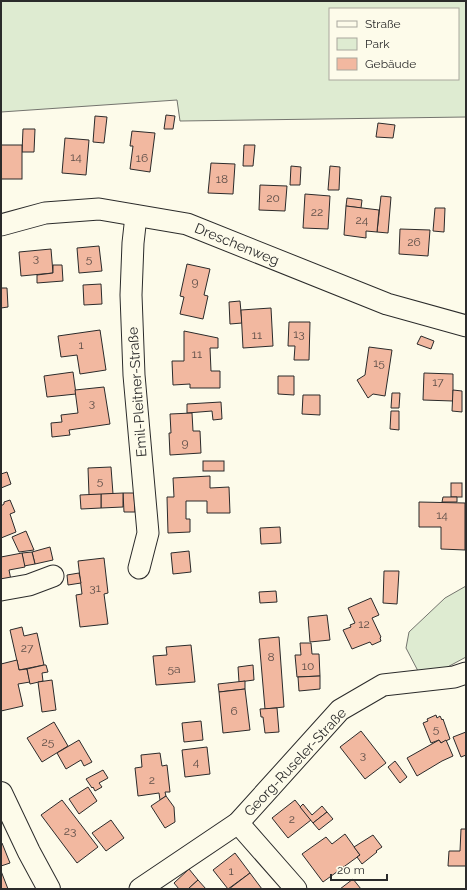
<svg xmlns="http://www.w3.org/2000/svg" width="467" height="890" viewBox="0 0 467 890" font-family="Raleway,sans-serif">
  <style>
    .green { fill: #deebd1; stroke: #74746e; fill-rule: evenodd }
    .building { fill: #f2b8a0; stroke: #2b2b2b }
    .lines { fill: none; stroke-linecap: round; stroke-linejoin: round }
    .minor-casing { stroke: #2b2b2b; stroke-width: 23 }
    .major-casing { stroke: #2b2b2b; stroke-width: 24 }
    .minor { stroke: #fdfbea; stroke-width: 21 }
    .major { stroke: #fdfbea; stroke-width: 22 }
    .labels { text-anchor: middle; stroke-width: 3; stroke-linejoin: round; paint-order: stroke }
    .number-label { font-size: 12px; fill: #5d4e48 }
    .street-label { font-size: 14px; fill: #2b2b2b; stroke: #fdfbea }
  </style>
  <rect width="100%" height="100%" fill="#fdfbea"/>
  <!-- green -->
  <g class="green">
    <path d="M1,1H466V117L180,121L177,100L1,112ZM330,9H458V79H330Z"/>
    <polygon points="466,586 466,657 442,670 418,671 406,648 409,632 445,598"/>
  </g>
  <!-- building -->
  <g class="building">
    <polygon points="166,115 175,116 173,129 164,129"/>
    <polygon points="95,116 107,117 104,143 93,142"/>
    <polygon points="378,123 395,125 393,138 376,137"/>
    <polygon points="23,129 35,129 34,152 22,152"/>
    <polygon points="132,131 155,133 150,172 130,169 133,146 130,146"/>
    <polygon points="65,138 89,140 86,175 62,173"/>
    <rect x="1" y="145" width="21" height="34"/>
    <polygon points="244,145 255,145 253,166 243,166"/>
    <polygon points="211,163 235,164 233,194 208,193"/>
    <polygon points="291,166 301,167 300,185 290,185"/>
    <polygon points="330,166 340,167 339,190 328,190"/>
    <polygon points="260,185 287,186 285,211 259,210"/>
    <polygon points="305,194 330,196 328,229 303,228"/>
    <polygon points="381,196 391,197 388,233 377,232"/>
    <polygon points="347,198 362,200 361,208 346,206"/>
    <polygon points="346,206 379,210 377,232 366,231 366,238 344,235"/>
    <polygon points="435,208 445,208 444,232 433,231"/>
    <polygon points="400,229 430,230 428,256 399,254"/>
    <polygon points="99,246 102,271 79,273 77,248"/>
    <polygon points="51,249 53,273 21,276 19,252"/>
    <polygon points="187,264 210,269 204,295 208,296 203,319 180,314 184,297 180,296"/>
    <polygon points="53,265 62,265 63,281 37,283 37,275 53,273"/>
    <polygon points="101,284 102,304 84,305 83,285"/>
    <polygon points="1,288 7,288 8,307 1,308"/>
    <polygon points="240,301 242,323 230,324 229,302"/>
    <polygon points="271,308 273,346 243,348 241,310"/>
    <polygon points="289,322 310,322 309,360 294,360 295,346 288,346"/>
    <polygon points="100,330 106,370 80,374 77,355 61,357 58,336"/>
    <polygon points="184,331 218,338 218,348 210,348 211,371 220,371 220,388 190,388 190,384 173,385 172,361 184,361"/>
    <polygon points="421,336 434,341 431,349 417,344"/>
    <polygon points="369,347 392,350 385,396 373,394 368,398 357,380 365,375"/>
    <polygon points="73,372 76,394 47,397 44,376"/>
    <polygon points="424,373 453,374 453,401 423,400"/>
    <polygon points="278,376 294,376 294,395 278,394"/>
    <polygon points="104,387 110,424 69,430 70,435 52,437 51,423 62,422 61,415 78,413 75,390"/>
    <polygon points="453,390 462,391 462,412 452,411"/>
    <polygon points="392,393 400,393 399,408 391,408"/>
    <polygon points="303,395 320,395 320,415 302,414"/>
    <polygon points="221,402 222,419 213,420 212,411 187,413 187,404"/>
    <polygon points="391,411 399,411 399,430 390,429"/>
    <polygon points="192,413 193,431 200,431 201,453 170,455 169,433 171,433 170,414"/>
    <rect x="203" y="461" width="21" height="10"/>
    <polygon points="111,467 113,494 89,495 88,468"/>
    <polygon points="7,472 11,484 1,488 1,474"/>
    <polygon points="210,476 210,488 229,487 230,513 207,513 207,501 186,501 186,519 190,519 190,532 168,533 167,497 174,497 173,478"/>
    <rect x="451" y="483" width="11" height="14"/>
    <polygon points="123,493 134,493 135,512 124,512"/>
    <polygon points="123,493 123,507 101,508 101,494"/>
    <polygon points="101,494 101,508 81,509 80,495"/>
    <polygon points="443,497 457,497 457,502 442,502"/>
    <polygon points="10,500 15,512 10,514 16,532 1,538 1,506 4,504 4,502"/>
    <polygon points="419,502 465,503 465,550 441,549 441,527 419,527"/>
    <polygon points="280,527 281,543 261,544 260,528"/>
    <polygon points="26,531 34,550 19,552 12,537"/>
    <polygon points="50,547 53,560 35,564 32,552"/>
    <polygon points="189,551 191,572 173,574 171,553"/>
    <polygon points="32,552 35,564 24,566 22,553"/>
    <polygon points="22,553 25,567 9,570 11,580 1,582 1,557"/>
    <polygon points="104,558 108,593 104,594 108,624 80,627 76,595 82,594 78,561"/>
    <polygon points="384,571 399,571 397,604 383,603"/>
    <polygon points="79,573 81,583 68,585 67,575"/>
    <polygon points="276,591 277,602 260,603 259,592"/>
    <polygon points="371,598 379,615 372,618 381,637 380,638 381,641 372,645 370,642 352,649 343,630 351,627 350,625 355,623 348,608"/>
    <polygon points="327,615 330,640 310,642 308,617"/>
    <polygon points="22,627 24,636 37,633 44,665 19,670 10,630"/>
    <polygon points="279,637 284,707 265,709 259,639"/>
    <polygon points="300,643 311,643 312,654 319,654 320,676 297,677 295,655 301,655"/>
    <polygon points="191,645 195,682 156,685 153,656 167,655 166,647"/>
    <polygon points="17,660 19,670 27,669 30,682 18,684 23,706 1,711 1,664"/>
    <polygon points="44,665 46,665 48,672 42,673 43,681 30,684 27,669"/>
    <polygon points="253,665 254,680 239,682 238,667"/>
    <polygon points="320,676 320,689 299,691 298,677"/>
    <polygon points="52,680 56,710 42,712 38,682"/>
    <polygon points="245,681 245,689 219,692 218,684"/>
    <polygon points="245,689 250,730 223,733 219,692"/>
    <polygon points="277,708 279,732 265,733 263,717 261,717 260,709"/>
    <polygon points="436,715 437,718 440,716 442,720 443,719 450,739 441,743 439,740 431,743 423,723 428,721 427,719"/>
    <polygon points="201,721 203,740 184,742 182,723"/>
    <polygon points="54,722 68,746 42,762 27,738"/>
    <polygon points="361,731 386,763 365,779 340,747"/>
    <polygon points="466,732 466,755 461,757 453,737"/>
    <polygon points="79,740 92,762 84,766 81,760 66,769 57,753"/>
    <polygon points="439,740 441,743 446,740 453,756 442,761 417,776 407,758"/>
    <polygon points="207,747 210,774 185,777 182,750"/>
    <polygon points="160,753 162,766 167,765 170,792 165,792 166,796 160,800 159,793 138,796 135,768 142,767 141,755"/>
    <polygon points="395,761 407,777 400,783 388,767"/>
    <polygon points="103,770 108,778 99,783 102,787 95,791 93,787 92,788 86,779"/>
    <polygon points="88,787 97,801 79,814 69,799"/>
    <polygon points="166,796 174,807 175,822 165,828 151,806"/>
    <polygon points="62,800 98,847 77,863 41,815"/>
    <polygon points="295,800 311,820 288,838 272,818"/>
    <polygon points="303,804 312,815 322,806 327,812 313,823 300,807"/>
    <polygon points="327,812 333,819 319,830 313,823"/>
    <polygon points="111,820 124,838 106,851 92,833"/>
    <polygon points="461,829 466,829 466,866 448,866 449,851 460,851"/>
    <polygon points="345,834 360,855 323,882 302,854 326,837 332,844"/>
    <polygon points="373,835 382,847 376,851 377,852 362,864 357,857 360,855 354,847"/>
    <polygon points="1,843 2,843 10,863 1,866"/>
    <polygon points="235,853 250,873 228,889 213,870"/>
    <polygon points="189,869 198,880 188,889 179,889 174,883"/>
    <polygon points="1,871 8,889 1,889"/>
    <polygon points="250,873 262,889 229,889"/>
    <polygon points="353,879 361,889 340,889"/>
    <polygon points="198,880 206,889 188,889"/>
  </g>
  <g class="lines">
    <defs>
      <g id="minor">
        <polyline points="136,216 133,243 131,295 134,375 148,533 139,568"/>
        <polyline points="1,225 45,213 99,209 187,224 387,304 466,326"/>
        <polyline points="1,590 29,585 53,576"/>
        <polyline points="238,823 296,889"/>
        <polyline points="140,889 238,823 340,710 383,685 454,677 466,673"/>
      </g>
      <polyline id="major" points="1,793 29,852 49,889"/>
    </defs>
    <!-- minor casing -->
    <use href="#minor" class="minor-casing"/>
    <!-- major casing -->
    <use href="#major" class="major-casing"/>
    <!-- minor -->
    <use href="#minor" class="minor"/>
    <!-- major -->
    <use href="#major" class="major"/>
  </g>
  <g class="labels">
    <!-- number labels -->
    <g class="number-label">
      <text x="76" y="161">14</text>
      <text x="142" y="162">16</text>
      <text x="222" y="183">18</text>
      <text x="273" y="202">20</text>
      <text x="317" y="216">22</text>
      <text x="362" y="224">24</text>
      <text x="414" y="246">26</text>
      <text x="36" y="262">3</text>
      <text x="89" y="263">5</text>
      <text x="195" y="286">9</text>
      <text x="299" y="338">13</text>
      <text x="257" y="339">11</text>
      <text x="81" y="349">1</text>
      <text x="197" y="358">11</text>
      <text x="379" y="367">15</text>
      <text x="438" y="386">17</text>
      <text x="92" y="407">3</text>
      <text x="185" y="447">9</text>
      <text x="100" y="485">5</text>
      <text x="442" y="519">14</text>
      <text x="95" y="592">31</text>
      <text x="364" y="628">12</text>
      <text x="27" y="652">27</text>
      <text x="271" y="661">8</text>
      <text x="308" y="670">10</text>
      <text x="174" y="673">5a</text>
      <text x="234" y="715">6</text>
      <text x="436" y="733">5</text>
      <text x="48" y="746">25</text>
      <text x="363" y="759">3</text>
      <text x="196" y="766">4</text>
      <text x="152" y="784">2</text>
      <text x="292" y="823">2</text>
      <text x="70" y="835">23</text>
      <text x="231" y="875">1</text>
    </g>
    <!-- street labels -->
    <g class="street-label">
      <text transform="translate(237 244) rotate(22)" y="5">Dreschenweg</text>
      <text transform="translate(137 392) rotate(-94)" y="5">Emil-Pleitner-Straße</text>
      <text transform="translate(295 762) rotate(-47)" y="5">Georg-Ruseler-Straße</text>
    </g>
  </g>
  <!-- border -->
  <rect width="467" height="890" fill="none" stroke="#2b2b2b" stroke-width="4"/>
  <!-- legend -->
  <rect x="329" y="8" width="130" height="72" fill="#fdfbea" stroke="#a9a89e"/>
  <rect x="337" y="21" width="20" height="6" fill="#fdfbea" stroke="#a9a89e"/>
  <text x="365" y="28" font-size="12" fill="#2b2b2b">Straße</text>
  <rect x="337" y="38" width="20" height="12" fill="#deebd1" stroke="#a9a89e"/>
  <text x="365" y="48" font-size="12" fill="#2b2b2b">Park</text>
  <rect x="337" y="58" width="20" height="12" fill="#f2b8a0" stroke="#a9a89e"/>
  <text x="365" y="68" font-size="12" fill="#2b2b2b">Gebäude</text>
  <!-- scale -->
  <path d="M331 874v6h56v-6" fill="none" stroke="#2b2b2b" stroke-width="2"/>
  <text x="337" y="874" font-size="12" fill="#2b2b2b" stroke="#fdfbea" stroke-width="3" paint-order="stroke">20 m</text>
</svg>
